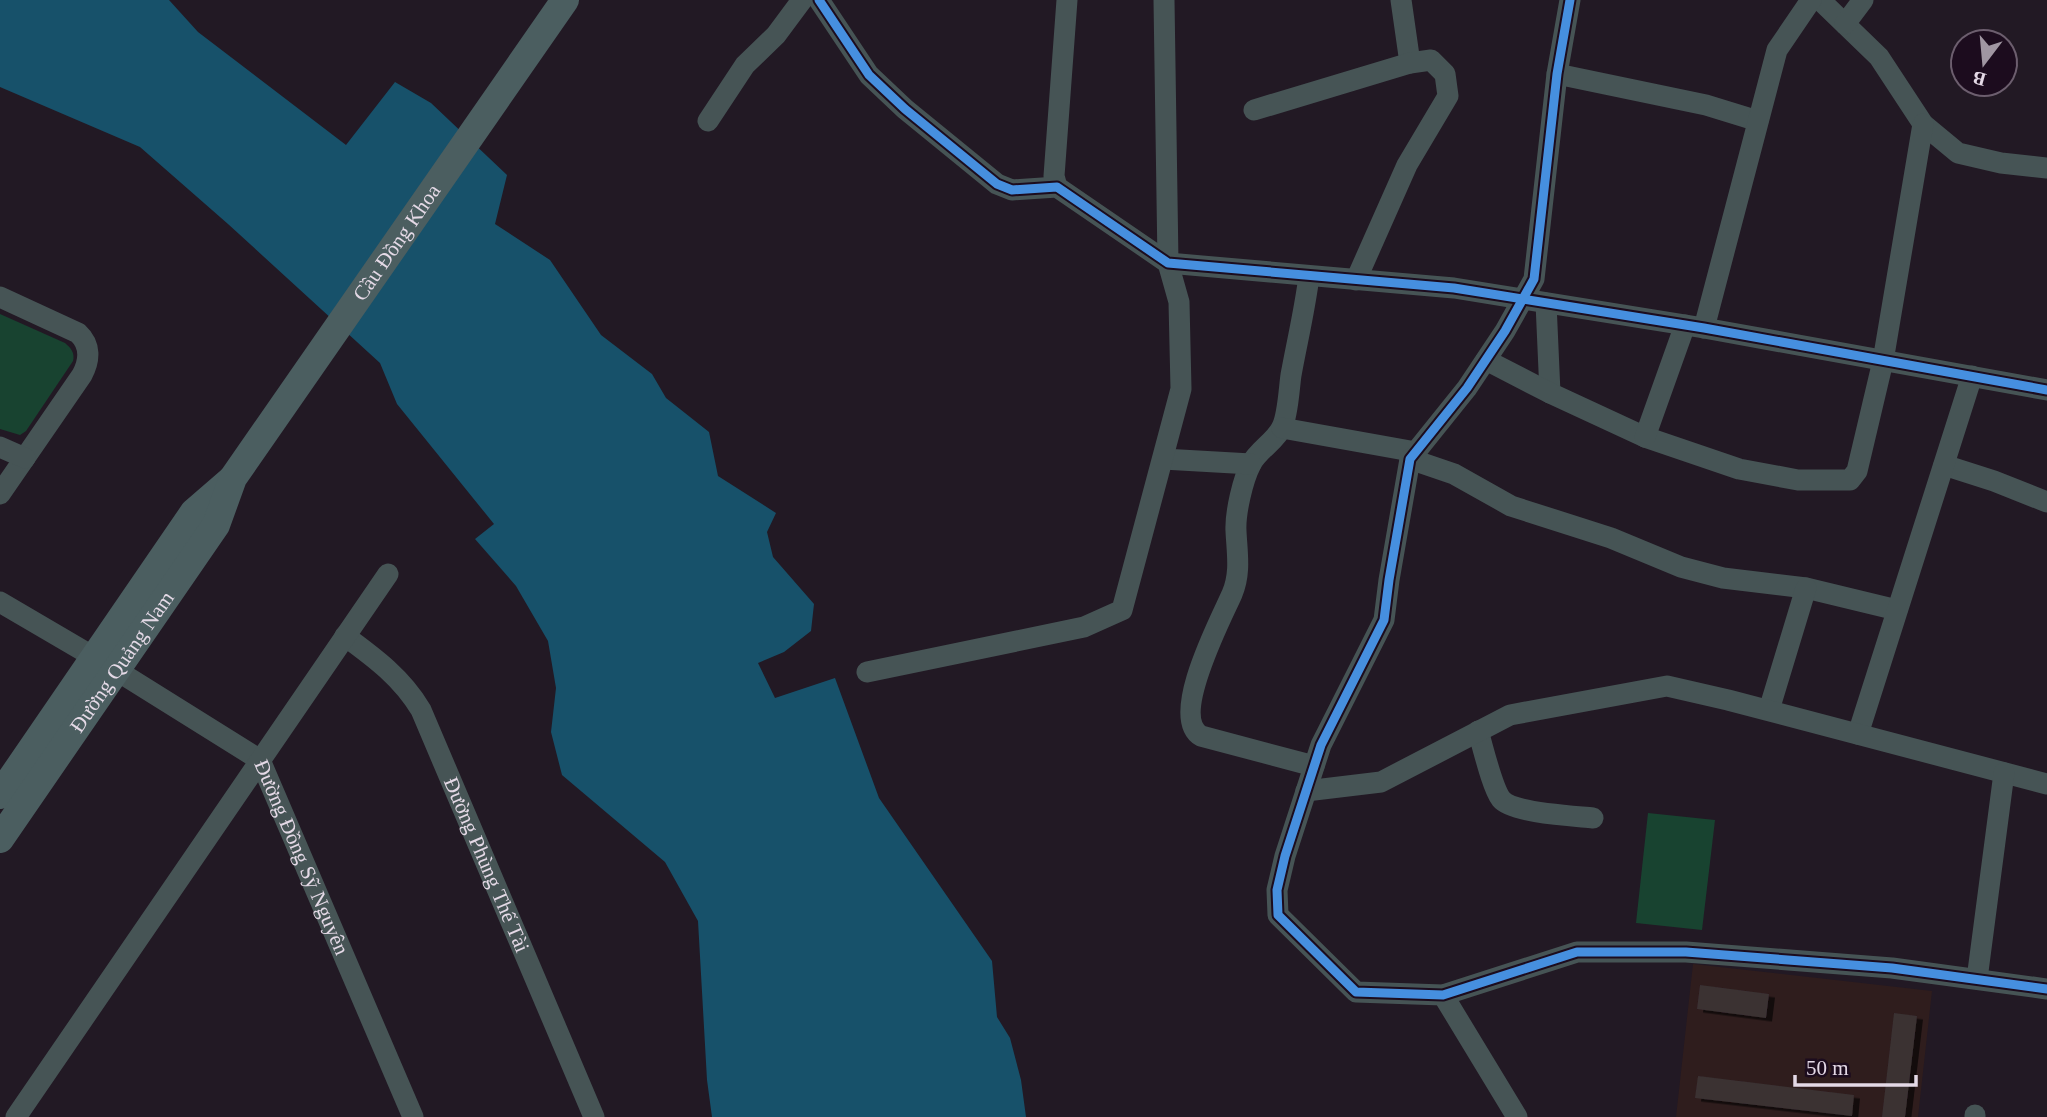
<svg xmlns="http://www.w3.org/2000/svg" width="2047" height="1117" viewBox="0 0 2047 1117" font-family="Georgia,serif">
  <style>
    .education { fill: #2f1d1d }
    .green { fill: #184330 }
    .water { fill: #17516a }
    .building { fill: #3a3133; filter: url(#shadow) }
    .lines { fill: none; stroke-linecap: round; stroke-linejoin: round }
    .minor { stroke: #465455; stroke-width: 21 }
    .major { stroke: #4b5e60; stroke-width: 28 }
    .cycleway-casing { stroke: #1c0c1e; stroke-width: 13 }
    .cycleway { stroke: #468fdf; stroke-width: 9 }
    .labels { text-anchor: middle; stroke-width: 5; stroke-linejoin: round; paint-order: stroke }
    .street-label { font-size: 21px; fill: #e4d9e6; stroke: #1c0c1e }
  </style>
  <defs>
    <filter id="shadow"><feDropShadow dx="6" dy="3.5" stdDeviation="0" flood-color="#0009"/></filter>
  </defs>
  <rect width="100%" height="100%" fill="#221924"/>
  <!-- education -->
  <polygon class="education" points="1693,964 1932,991 1918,1117 1676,1117"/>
  <!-- green -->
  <g class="green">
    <path d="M0,314L65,343C71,348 75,353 73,361L26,431L20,435L0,429Z"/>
    <polygon points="1648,813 1715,820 1702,930 1636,923"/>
  </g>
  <!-- water -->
  <polygon class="water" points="0,0 169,0 198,32 346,145 395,82 431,103 507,175 495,224 550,260 601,335 652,374 666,398 709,432 718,476 776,513 767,532 773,557 814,604 811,631 784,652 758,663 775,698 835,678 879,798 992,961 997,1017 1010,1038 1021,1080 1026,1117 712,1117 707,1080 698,921 665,862 562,775 551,732 556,688 548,641 516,586 475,539 494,524 397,404 380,363 228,224 140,147 0,87"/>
  <!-- building -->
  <g class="building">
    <polygon points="1700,985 1769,994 1766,1018 1697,1009"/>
    <polygon points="1894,1013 1917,1016 1905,1117 1882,1117"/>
    <polygon points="1698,1076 1854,1095 1852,1116 1695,1098"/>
  </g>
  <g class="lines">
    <!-- minor -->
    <g class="minor">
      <polyline points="819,0 869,75 905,109 997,184 1012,190 1057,187 1168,263 1454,288 1704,328 2047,390"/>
      <polyline points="1401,0 1410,63"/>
      <polyline points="1570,0 1557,74 1534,279 1505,331 1467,388 1410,459 1389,580 1384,620 1321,745 1285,856 1277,890 1278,915 1356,992 1443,995 1577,952 1686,952 1892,968 2047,989"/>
      <polyline points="1820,0 1879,57 1923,124 1958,153 2001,163 2047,168"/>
      <polyline points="1845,24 1863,0"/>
      <polyline points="1557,74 1706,105 1758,121"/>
      <polyline points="1254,110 1410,63 1431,60 1445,74 1448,96 1407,165 1356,280"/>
      <polyline points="708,121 745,65 776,35 802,0"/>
      <polyline points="1057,187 1054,176 1067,0"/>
      <path d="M1309,276C1305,309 1297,342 1291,375C1289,389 1288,415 1282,427C1276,441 1258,450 1251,464C1243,479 1235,513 1236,531C1237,553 1241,573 1232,594C1221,619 1169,717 1201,736L1314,766"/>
      <path d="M0,297L78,333C91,345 90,360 82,375L0,494"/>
      <polyline points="1546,303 1550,393"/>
      <polyline points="1704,328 1777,50 1811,0"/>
      <polyline points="1486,360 1550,393 1645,437 1739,469 1798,480 1850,480 1857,471 1883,361 1923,124"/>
      <polyline points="1282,428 1416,452"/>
      <polyline points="1645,437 1685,325"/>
      <polyline points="0,447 25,458"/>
      <polyline points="1163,459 1251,464"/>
      <polyline points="1410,459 1454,474 1511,506 1611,538 1681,567 1723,578 1806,588 1897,610"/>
      <polyline points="1944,465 1994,481 2047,502"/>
      <path id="s1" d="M0,602L116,670L260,760L413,1117"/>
      <path id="s2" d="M345,636C375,658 402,678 421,710L594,1117"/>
      <polyline points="867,672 1084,627 1122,610 1181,389 1179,302 1168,263 1164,0"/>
      <polyline points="1769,710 1806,588"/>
      <path d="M1478,731C1483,747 1492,787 1501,799C1512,813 1574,816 1593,818"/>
      <polyline points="1858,734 1972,376"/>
      <polyline points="1306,791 1381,782 1510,715 1667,686 1728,700 2047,784"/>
      <polyline points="1977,979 2004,773"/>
      <polyline points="1443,995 1517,1117"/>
      <polyline points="16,1117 388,574"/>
      <polyline points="1975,1117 1975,1115"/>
    </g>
    <!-- major -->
    <g class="major">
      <polyline points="0,795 194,512 231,480"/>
      <path id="s3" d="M0,839L216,525L233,478L565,0"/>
    </g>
    <defs>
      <g id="cycleway">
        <polyline points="819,0 869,75 905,109 997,184 1012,190 1057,187 1168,263 1454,288 1704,328 2047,390"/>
        <polyline points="1570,0 1557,74 1534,279 1505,331 1467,388 1410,459 1389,580 1384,620 1321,745 1285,856 1277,890 1278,915 1356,992 1443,995 1577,952 1686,952 1892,968 2047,989"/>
      </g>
    </defs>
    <!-- cycleway casing -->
    <use href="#cycleway" class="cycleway-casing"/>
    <!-- cycleway -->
    <use href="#cycleway" class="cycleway"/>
  </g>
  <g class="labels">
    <!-- street labels -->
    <g class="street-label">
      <text dy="7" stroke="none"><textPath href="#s3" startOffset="718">Cầu Đồng Khoa</textPath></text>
      <text dy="7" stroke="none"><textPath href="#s3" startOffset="215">Đường Quảng Nam</textPath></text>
      <text dy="7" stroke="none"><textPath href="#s1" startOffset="410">Đường Đồng Sỹ Nguyên</textPath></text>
      <text dy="7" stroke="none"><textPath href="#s2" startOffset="275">Đường Phùng Thế Tài</textPath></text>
    </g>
  </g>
  <!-- north arrow -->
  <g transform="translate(1984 63) rotate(196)"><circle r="33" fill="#1c0c1e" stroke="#6c5e6e" stroke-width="2"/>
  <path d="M0-5L12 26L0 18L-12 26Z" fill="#a096a2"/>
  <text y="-10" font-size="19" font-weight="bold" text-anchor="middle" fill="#e4d9e6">B</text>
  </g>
  <!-- scale -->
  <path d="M1795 1075v10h121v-10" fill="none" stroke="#e4d9e6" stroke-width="3.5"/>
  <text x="1806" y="1075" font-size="21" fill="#e4d9e6" stroke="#1c0c1e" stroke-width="5" paint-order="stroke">50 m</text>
</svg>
